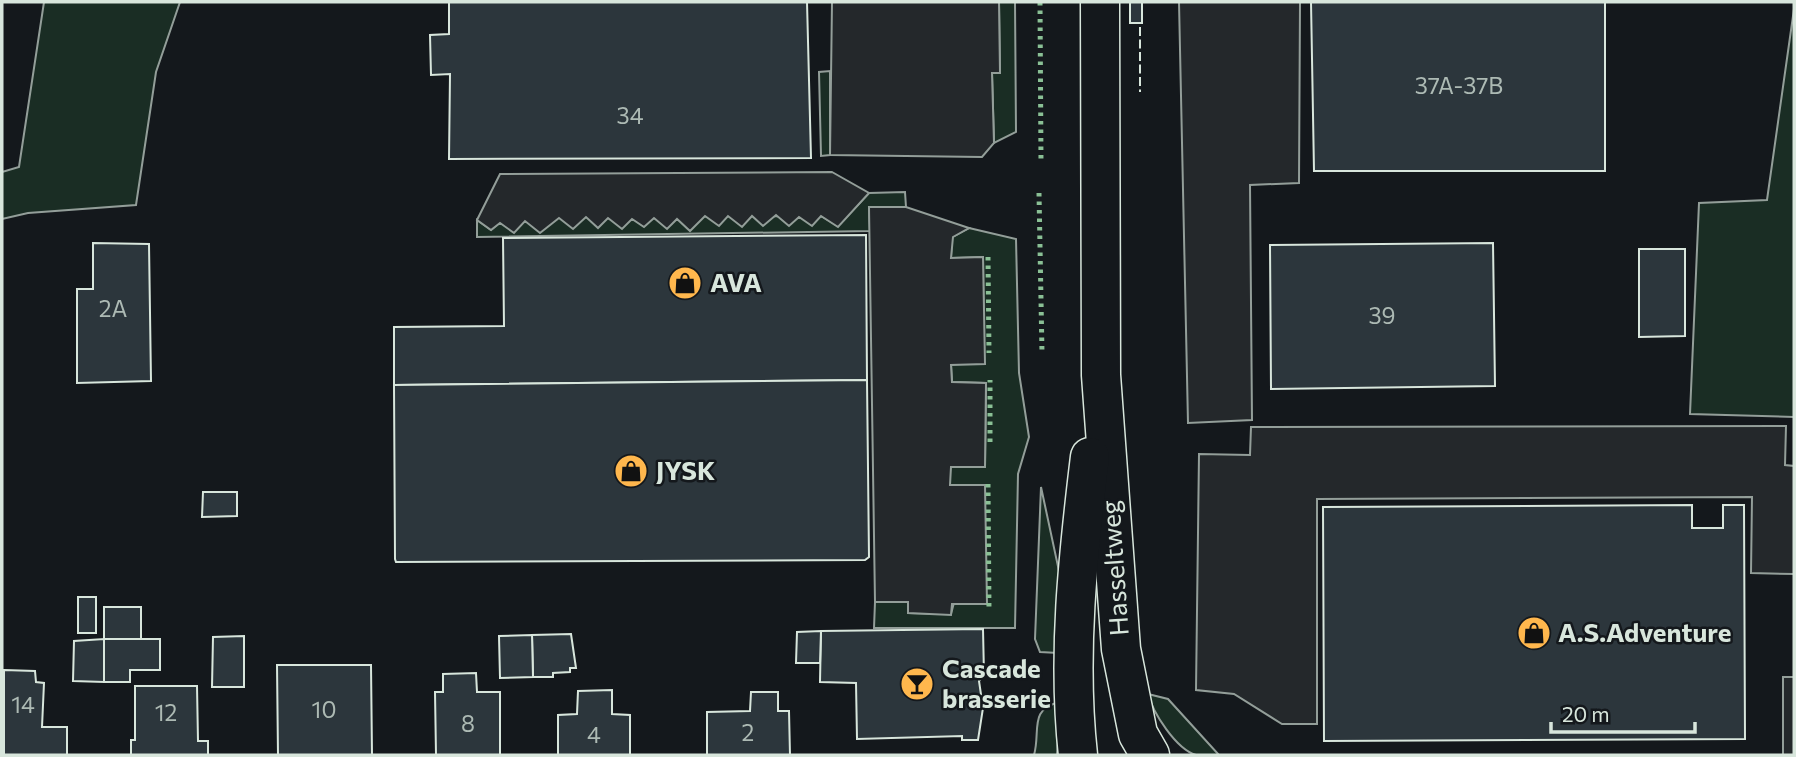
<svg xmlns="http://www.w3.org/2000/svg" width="1796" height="757" viewBox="0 0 1796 757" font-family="Commissioner,sans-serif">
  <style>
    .green { fill: #1a2d24; stroke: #939e99; stroke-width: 2 }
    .parking { fill: #24282b; stroke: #939e99; stroke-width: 2 }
    .building { fill: #2c363c; stroke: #d8e6dc; stroke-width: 2 }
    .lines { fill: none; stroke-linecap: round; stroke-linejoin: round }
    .major-casing { stroke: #d8e6dc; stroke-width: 41 }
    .major { stroke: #14181c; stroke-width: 38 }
    .hedge { stroke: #8ac095; stroke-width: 5; stroke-dasharray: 3.5 5; stroke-linecap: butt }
    .fence { stroke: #d8e6dc; stroke-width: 2; stroke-dasharray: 9 3.5; stroke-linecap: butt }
    .labels { text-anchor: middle; stroke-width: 5; stroke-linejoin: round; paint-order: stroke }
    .number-label { font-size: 23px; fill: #adbab4 }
    .poi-label { font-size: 26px; font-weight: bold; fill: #d8e6dc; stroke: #14181c; text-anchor: start }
    .street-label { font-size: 26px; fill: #d8e6dc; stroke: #14181c }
  </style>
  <rect width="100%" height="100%" fill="#14181c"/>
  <!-- green -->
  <g class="green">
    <polygon points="44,2 180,2 156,72 136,205 28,213 2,219 2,172 19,167"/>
    <polygon points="999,2 1015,2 1016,132 994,143 992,73 1000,72"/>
    <polygon points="1794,9 1794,417 1690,414 1699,203 1767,200"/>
    <polygon points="830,71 830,155 821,156 819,72"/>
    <polygon points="905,192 906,207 869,207 870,231 477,237 477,220 491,230 499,223 559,217 821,216 838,226 869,193"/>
    <polygon points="969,228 1016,239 1019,373 1029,437 1018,474 1015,628 874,628 875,602 909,602 909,613 951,614 985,485 950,485 950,467 985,467 986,383 952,382 951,364 984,364 983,257 951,258 952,237"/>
    <polygon points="1041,487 1059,571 1058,653 1040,652 1035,639"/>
    <path d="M1148,694L1168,699L1219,755C1213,755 1203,757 1196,755C1176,749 1153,713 1148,694Z"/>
    <path d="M1060,702L1057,755H1034C1041,731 1028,709 1060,702Z"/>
  </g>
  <!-- parking -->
  <g class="parking">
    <polygon points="832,2 999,2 1000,73 992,73 994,143 982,157 830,155"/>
    <polygon points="1179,2 1300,2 1299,183 1250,185 1252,420 1188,423"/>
    <polygon points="832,172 869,193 838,227 821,216 812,226 799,217 789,226 776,215 763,226 752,216 742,227 728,216 719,226 705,216 690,231 677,219 667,229 654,218 644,227 632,219 622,229 608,218 598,228 586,217 573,229 559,218 540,233 525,221 514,233 500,223 491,230 477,220 500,174"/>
    <polygon points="869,207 906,207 969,228 953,237 951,258 983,257 985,364 951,365 952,382 986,383 985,467 951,467 950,485 985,485 987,604 952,604 951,615 908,613 908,602 875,602"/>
    <polygon points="1786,426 1785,465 1794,466 1794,574 1751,573 1752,497 1317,499 1317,724 1282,724 1234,694 1196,690 1199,454 1250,455 1251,427"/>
    <rect x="1783" y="677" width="11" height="78"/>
  </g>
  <!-- building -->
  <g class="building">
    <polygon points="449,2 807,2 811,158 449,159 450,74 431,75 430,35 449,34"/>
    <rect x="1130" y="2" width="12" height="21"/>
    <polygon points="1311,2 1605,2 1605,171 1314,171"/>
    <polygon points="866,235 867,380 394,385 394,327 504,326 503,238"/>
    <polygon points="93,243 149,244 151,381 77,383 77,289 93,289"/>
    <polygon points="1493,243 1495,386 1271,389 1270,245"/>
    <polygon points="1639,249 1685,249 1685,336 1639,337"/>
    <polygon points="867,380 869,557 865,560 396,562 395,559 394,385"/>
    <polygon points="203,492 237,492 237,516 202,517"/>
    <polygon points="1692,505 1692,528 1723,528 1723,505 1744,505 1745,739 1324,741 1323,507"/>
    <rect x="78" y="597" width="18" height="36"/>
    <rect x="104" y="607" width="37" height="32"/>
    <polygon points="983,629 984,675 979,681 983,708 978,740 962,740 962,736 857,739 856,683 820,682 821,631"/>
    <polygon points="821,631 820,663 796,663 797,632"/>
    <polygon points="571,634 576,668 570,668 570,672 553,673 553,677 533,677 532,635"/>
    <polygon points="532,635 533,677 500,678 499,636"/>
    <polygon points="244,636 244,687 212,687 213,637"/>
    <polygon points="104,639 104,682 73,681 74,641"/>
    <polygon points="104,639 160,639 160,670 130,670 130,682 104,682"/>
    <polygon points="277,665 371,665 372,755 278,755"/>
    <polygon points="4,670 35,671 36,682 44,683 42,727 67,727 67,755 4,755"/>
    <polygon points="476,673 477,692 500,692 500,755 436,755 435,692 443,692 443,674"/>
    <polygon points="135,686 197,686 198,741 208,741 208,755 131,755 131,740 135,740"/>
    <polygon points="612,690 612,714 630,715 630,755 558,755 558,715 577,714 578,691"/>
    <polygon points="751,692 778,692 778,711 789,711 790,755 707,755 707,712 750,711"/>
  </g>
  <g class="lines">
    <defs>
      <g id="major">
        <polyline points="1100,2 1101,375 1121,649 1138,734 1150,755"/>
        <path d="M1078,755C1067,656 1078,556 1090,457"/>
      </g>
    </defs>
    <!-- major casing -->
    <use href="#major" class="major-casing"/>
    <!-- major -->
    <use href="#major" class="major"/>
    <!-- hedge -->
    <g class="hedge">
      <polyline points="1040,2 1041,162"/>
      <polyline points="1039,193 1042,353"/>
      <polyline points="988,257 989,353"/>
      <polyline points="990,442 990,380"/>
      <polyline points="988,484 989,610"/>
    </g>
    <!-- fence -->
    <polyline class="fence" points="1140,27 1140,92"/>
  </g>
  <!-- icons -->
  <defs>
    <symbol id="shop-disc" viewBox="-11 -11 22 22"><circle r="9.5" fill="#ffb74d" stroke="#14181c"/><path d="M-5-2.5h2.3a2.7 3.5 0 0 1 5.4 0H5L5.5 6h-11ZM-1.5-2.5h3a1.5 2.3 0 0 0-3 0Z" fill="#111"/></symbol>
    <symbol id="bar-disc" viewBox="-11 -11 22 22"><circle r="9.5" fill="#ffb74d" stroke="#14181c"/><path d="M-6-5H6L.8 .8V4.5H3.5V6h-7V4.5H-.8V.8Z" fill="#111"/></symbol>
  </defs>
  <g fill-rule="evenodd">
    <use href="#shop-disc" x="666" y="264" width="38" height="38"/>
    <use href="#shop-disc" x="612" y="452" width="38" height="38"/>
    <use href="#shop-disc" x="1515" y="614" width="38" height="38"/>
    <use href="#bar-disc" x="898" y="665" width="38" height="38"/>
  </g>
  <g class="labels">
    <!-- number labels -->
    <g class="number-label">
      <text x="1459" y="94">37A-37B</text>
      <text x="630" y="124">34</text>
      <text x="113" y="317">2A</text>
      <text x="1382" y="324">39</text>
      <text x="23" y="713">14</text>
      <text x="324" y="718">10</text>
      <text x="166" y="721">12</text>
      <text x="468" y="732">8</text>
      <text x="748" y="741">2</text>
      <text x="594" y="743">4</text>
    </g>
    <!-- poi labels -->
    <g class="poi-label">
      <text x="710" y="292">AVA</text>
      <text x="656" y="480">JYSK</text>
      <text x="1558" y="642">A.S.Adventure</text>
      <text x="942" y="678">Cascade<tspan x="942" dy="30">brasserie</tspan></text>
    </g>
    <!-- street labels -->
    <g class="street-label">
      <text transform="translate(1115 568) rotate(-94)" y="9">Hasseltweg</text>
    </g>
  </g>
  <!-- border -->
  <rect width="1796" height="757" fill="none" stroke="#d8e6dc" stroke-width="7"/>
  <!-- scale -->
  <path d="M1551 722v10h144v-10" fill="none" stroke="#d8e6dc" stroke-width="3.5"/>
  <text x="1562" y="722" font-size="21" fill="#d8e6dc" stroke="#14181c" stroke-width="5" paint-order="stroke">20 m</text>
</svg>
